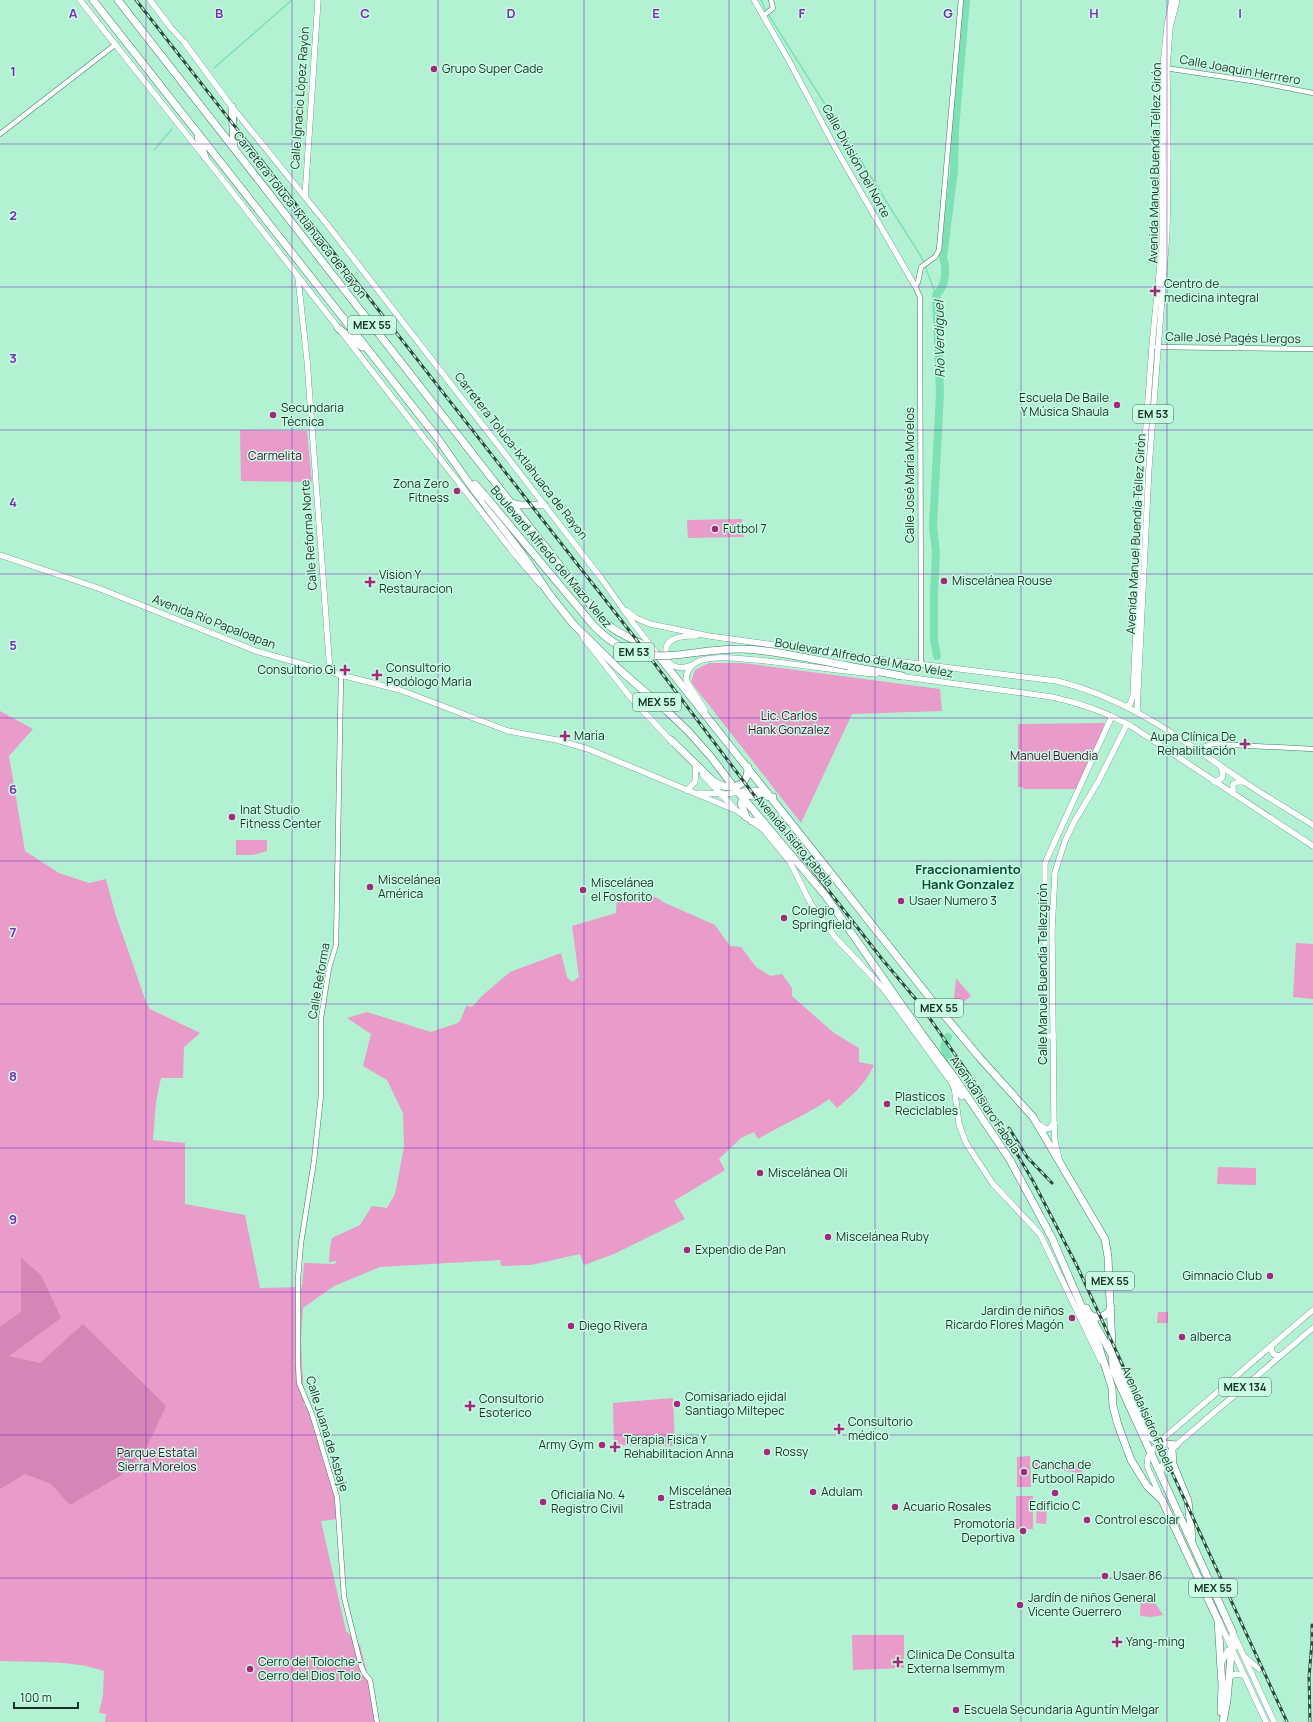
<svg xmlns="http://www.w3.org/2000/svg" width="1313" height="1722" viewBox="0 0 1313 1722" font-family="Manrope,sans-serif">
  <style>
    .green { fill: #e99bc9 }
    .forest { fill: #d686b6 }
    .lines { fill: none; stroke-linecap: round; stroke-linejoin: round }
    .stream { stroke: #7de1b5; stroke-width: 1.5 }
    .river { stroke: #7de1b5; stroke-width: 8 }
    .minor-casing { stroke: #407e63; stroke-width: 5.5 }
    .major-casing { stroke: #407e63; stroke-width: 6 }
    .highway-casing { stroke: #407e63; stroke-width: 8 }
    .minor { stroke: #fff; stroke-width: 4.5 }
    .major { stroke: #fff; stroke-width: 5.5 }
    .highway { stroke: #fff; stroke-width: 7 }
    .rail-casing { stroke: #2b4a3d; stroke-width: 3 }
    .rail { stroke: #c9fce3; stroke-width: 1.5; stroke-dasharray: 4.5; stroke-linecap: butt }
    .highway-bridge-casing { stroke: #407e63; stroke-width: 8; stroke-linecap: butt }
    .highway-bridge { stroke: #fff; stroke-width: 7 }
    .grid { fill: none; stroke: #7b2cbf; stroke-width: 1; stroke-opacity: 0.55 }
    .poi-dot { fill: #a4297d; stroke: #c9fce3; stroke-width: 1.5 }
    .labels { text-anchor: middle; stroke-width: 3; stroke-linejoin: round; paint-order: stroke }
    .shield { fill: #c9fce3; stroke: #4c6e5f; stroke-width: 1 }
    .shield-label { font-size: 11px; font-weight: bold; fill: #173126 }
    .poi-label { font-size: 12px; fill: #173126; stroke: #c9fce3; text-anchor: start }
    .street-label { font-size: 12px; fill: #173126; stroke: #c9fce3 }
    .park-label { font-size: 12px; fill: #530b3d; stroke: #c9fce3 }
    .water-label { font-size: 13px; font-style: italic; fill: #1f4a38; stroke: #c9fce3 }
    .neighbourhood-label { font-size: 13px; font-weight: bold; fill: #064e36; stroke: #c9fce3 }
    .grid-label { font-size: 13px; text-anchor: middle; font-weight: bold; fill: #7b2cbf; stroke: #c9fce3; stroke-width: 3; stroke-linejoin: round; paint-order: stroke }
  </style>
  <rect width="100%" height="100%" fill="#b2f2d3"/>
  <!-- green -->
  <g class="green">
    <polygon points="240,430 307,431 312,482 241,481"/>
    <polygon points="742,519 744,537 688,538 687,520"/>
    <polygon points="709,663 743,663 940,689 942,711 852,714 801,823 691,682 695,670"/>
    <path d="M0,711L33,729L9,756L25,851L59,873L89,883L106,879L115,913L146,1002L150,1009L200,1033L184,1047L183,1078H161L156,1102L153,1140L185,1143V1204L245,1215L260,1288L302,1287L304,1263L335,1264L337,1261L329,1262L330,1247L332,1238L360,1225L372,1206L387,1208L395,1194L404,1147L403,1113L387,1080L363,1066L371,1034L347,1018L367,1012L431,1032L458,1023L461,1019L466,1006L472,1007L483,995L510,972L561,953L567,977L572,982L579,977L572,926L616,913L617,895L641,896L643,893C650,896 657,896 663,902L715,925L730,946L741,947L756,967L770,976L782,974L792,988V996L834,1033L859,1048V1062L874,1065C866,1083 853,1095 837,1108L829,1099C807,1115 781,1125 758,1139L754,1132L741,1138L719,1159L725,1170L674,1201L685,1219L614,1254L584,1265L580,1254L531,1265L501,1266L500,1260L380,1267L334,1286L303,1308L301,1339L304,1405L311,1410L335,1495L338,1519L321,1521L346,1631L360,1645L375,1705L377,1722H105L106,1714L99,1713L103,1695L104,1671C96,1669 88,1666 80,1665C54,1661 27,1662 0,1661Z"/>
    <polygon points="1105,723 1102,729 1104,729 1077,789 1023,789 1023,787 1018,787 1018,724"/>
    <polygon points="236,840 267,840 267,851 253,855 236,855"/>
    <polygon points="1296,943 1313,944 1313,999 1293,997"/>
    <polygon points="956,978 971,996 953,1011"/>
    <polygon points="1218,1167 1256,1168 1256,1185 1217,1184"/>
    <polygon points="1158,1312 1168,1312 1168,1323 1157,1323"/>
    <polygon points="673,1398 675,1446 614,1445 613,1403"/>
    <polygon points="1030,1456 1031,1487 1017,1487 1017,1457"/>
    <polygon points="1035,1463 1060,1464 1060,1470 1035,1470"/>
    <polygon points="1064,1463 1093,1463 1092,1466 1083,1466 1082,1476 1076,1476 1075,1469 1075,1472 1064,1471"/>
    <rect x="1016" y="1496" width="17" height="33"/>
    <polygon points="1037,1505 1047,1506 1046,1524 1036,1523"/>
    <polygon points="1141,1597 1151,1597 1163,1615 1151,1617 1140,1616"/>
    <polygon points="852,1635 904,1635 904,1668 853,1670"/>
  </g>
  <!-- forest -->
  <polygon class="forest" points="21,1258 41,1275 61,1318 9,1356 40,1363 83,1324 166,1406 147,1447 120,1476 70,1505 51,1484 25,1474 0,1489 0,1327 21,1312"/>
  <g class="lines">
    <!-- stream -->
    <g class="stream">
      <polyline points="761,0 766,11"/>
      <polyline points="768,14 922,258 936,295"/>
      <polyline points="214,68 292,0"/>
      <polyline points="154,150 172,129"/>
    </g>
    <!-- river -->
    <g class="river">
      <path d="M937,656L934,640V592L936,552L933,527L940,393L936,295C946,286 947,269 943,257L954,171L955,130L966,0"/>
      <path d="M946,1061L948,1057C943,1048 943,1046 948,1037"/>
    </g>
    <defs>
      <g id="minor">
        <polyline points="763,16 773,8 771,0"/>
        <polyline points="1165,68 1252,81 1313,93"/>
        <polyline points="0,134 116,44"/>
        <polyline points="1156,347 1313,349"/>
        <polyline points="921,664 920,297 915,286 918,282 921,267 935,257 939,250 961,0"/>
        <polyline points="341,675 336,945 329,968 321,1018 321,1095 314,1161 301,1243 298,1278 298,1363 299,1383 312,1414 337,1497 344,1597 361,1666 364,1673 370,1680 377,1722"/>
        <polyline points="1197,749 1212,744 1313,749"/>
      </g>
      <g id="major">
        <polyline points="80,0 226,184 516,556 540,584"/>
        <polyline points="150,0 171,28 184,42 232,107 326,223 601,578 633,623 655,651"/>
        <polyline points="754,0 788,59 836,149 915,286"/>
        <polyline points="305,197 318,0"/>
        <polyline points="298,278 307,360 330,672"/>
        <polyline points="0,555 98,588 256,651 341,675 400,690 508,731 557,740 588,749 733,809"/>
        <path d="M627,611L636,618L650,624L709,636L846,655L1057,681C1129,698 1183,741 1243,781C1266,797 1290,810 1313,825"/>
        <polyline points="583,637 631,698 673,743"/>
        <path d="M692,665C686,667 680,669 674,666C664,662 663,645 672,640C679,635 689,636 696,636"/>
        <path d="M898,676L1052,697C1080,703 1106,712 1131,726L1313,846"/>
        <polyline points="1127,706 1130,704 1133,696 1143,468 1152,346 1162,244 1163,67 1167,26 1172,0"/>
        <path d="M705,710L686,680C686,672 691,665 699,661C714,655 741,659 757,660C796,664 836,671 876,674"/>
        <polyline points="1137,711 1149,467 1167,232 1168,152 1167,68 1170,27 1177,0"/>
        <polyline points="703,775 736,810 764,830 790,862 810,902 824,922 835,937 882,987 954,1086 959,1124 966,1143 993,1184 1040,1234 1101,1361"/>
        <path d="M1214,782C1224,779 1225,775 1220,766"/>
        <polyline points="687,790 695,782 696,767"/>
        <polyline points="699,793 727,794 750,790 768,792"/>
        <polyline points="1233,793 1233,784 1238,782 1244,782"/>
        <polyline points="1053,1036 1045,1036 1045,863 1112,716"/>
        <polyline points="1039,1125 1046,1129 1050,1128 1054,1123"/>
        <polyline points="1059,1158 1055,1142 1054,1123 1052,930 1055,872 1065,841 1074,822 1098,782 1127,724"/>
        <polyline points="1272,1346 1271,1349 1273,1354 1278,1356 1281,1355"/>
        <polyline points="1160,1474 1165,1458 1176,1445 1313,1328"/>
        <polyline points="1161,1498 1147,1466 1148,1457 1158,1443 1313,1310"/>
        <polyline points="1219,1621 1266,1722"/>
        <polyline points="1233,1633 1274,1722"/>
        <polyline points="1244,1656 1259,1669"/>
        <polyline points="1222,1662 1228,1650 1235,1647"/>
        <polyline points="1229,1677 1236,1674 1243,1675"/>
      </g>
      <g id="highway">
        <polyline points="93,0 436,436 471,486 523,555 550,595 574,625 620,670 667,711 688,731 711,757 733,786 825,895 922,1034 955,1078 1010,1160 1052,1238 1099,1347 1112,1388 1113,1406 1118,1425 1131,1460 1147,1486 1162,1500 1218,1620 1222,1685 1221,1712"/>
        <path d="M118,0L600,617C616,636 639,639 657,654L930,998L979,1057L1033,1117L1105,1239L1108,1257L1113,1370L1233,1633L1227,1700L1223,1722"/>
        <polyline points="232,107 234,147"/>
        <polyline points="198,137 205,157"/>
        <polyline points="338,328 362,347"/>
        <polyline points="475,484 487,498"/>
        <polyline points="510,503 520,505 544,505"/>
        <polyline points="848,666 902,676"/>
        <path d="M671,740L713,781C728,791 749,789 748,767"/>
        <polyline points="746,817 741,803 746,796 754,795 773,797"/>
        <polyline points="752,821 763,821"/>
        <polyline points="954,1086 962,1096"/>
        <polyline points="1086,1308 1112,1355 1148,1435 1158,1443 1176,1445"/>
        <path d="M1089,1314C1097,1320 1106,1317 1111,1308"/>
        <polyline points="1172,1450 1173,1464 1188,1501 1192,1538"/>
      </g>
    </defs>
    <!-- minor casing -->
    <use href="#minor" class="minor-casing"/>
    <!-- major casing -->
    <use href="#major" class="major-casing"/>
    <!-- highway casing -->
    <use href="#highway" class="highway-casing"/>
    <!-- minor -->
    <use href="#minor" class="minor"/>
    <!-- major -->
    <use href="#major" class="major"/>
    <!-- highway -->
    <use href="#highway" class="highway"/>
    <defs>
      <g id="rail">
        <polyline points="136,0 639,643 754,795 882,959 919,1003 977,1086 1033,1181 1077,1266 1287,1722"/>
        <polyline points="1009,1128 1027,1157 1052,1183"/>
        <polyline points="1310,1722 1309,1677 1312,1642 1312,1625"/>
      </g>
    </defs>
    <!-- rail casing -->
    <use href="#rail" class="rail-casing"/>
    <!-- rail -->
    <use href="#rail" class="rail"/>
    <defs>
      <path id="highway-bridge" d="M487,498L593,625C641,676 683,648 742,649C776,650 814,660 848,666"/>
    </defs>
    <!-- highway-bridge casing -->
    <use href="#highway-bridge" class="highway-bridge-casing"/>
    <!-- highway-bridge -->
    <use href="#highway-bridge" class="highway-bridge"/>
  </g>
  <!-- grid -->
  <path class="grid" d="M146,0V1722M292,0V1722M438,0V1722M584,0V1722M729,0V1722M875,0V1722M1021,0V1722M1167,0V1722M0,144H1313M0,287H1313M0,430H1313M0,574H1313M0,718H1313M0,861H1313M0,1004H1313M0,1148H1313M0,1292H1313M0,1435H1313M0,1578H1313"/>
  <!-- markers -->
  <g class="poi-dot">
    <circle cx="434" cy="69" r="4"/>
    <path d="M1153 285h4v4h4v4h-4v4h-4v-4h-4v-4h4z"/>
    <circle cx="1117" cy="405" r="4"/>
    <circle cx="273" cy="415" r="4"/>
    <circle cx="457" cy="491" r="4"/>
    <circle cx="715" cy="529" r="4"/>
    <circle cx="944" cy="581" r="4"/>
    <path d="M368 576h4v4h4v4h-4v4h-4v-4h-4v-4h4z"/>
    <path d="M343 664h4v4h4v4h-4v4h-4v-4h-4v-4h4z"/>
    <path d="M375 669h4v4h4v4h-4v4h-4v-4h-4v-4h4z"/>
    <path d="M563 730h4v4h4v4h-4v4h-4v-4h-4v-4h4z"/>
    <path d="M1243 738h4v4h4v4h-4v4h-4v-4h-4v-4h4z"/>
    <circle cx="232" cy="817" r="4"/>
    <circle cx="370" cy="887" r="4"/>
    <circle cx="583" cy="890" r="4"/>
    <circle cx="901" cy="901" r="4"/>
    <circle cx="784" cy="918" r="4"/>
    <circle cx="887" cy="1104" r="4"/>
    <circle cx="760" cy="1173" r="4"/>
    <circle cx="828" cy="1237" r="4"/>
    <circle cx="687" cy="1250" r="4"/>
    <circle cx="1270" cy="1276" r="4"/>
    <circle cx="1072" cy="1318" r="4"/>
    <circle cx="571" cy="1326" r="4"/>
    <circle cx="1182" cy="1337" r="4"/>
    <circle cx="677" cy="1404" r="4"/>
    <path d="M468 1400h4v4h4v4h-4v4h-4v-4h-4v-4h4z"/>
    <path d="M837 1423h4v4h4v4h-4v4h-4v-4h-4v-4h4z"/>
    <circle cx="602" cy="1445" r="4"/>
    <path d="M613 1441h4v4h4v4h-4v4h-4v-4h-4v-4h4z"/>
    <circle cx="767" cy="1452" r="4"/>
    <circle cx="1024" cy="1472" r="4"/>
    <circle cx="813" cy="1492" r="4"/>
    <circle cx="1055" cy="1493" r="4"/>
    <circle cx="661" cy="1498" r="4"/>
    <circle cx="543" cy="1502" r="4"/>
    <circle cx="895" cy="1507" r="4"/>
    <circle cx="1087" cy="1520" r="4"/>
    <circle cx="1023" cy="1531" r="4"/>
    <circle cx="1105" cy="1576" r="4"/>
    <circle cx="1020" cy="1605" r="4"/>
    <path d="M1115 1636h4v4h4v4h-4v4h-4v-4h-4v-4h4z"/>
    <path d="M896 1656h4v4h4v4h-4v4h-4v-4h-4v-4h4z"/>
    <circle cx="250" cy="1669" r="4"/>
    <circle cx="956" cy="1710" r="4"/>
  </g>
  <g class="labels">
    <!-- shield labels -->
    <g class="shield">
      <rect x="348" y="316" width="48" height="18" rx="3"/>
      <rect x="1133" y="405" width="40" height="18" rx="3"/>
      <rect x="614" y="643" width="40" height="18" rx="3"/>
      <rect x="633" y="693" width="48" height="18" rx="3"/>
      <rect x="915" y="999" width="48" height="18" rx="3"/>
      <rect x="1086" y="1272" width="48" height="18" rx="3"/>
      <rect x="1219" y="1378" width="52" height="18" rx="3"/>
      <rect x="1189" y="1579" width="48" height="18" rx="3"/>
    </g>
    <g class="shield-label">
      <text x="372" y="329">MEX 55</text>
      <text x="1153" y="418">EM 53</text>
      <text x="634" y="656">EM 53</text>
      <text x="657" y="706">MEX 55</text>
      <text x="939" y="1012">MEX 55</text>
      <text x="1110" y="1285">MEX 55</text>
      <text x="1245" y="1391">MEX 134</text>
      <text x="1213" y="1592">MEX 55</text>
    </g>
    <!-- poi labels -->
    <g class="poi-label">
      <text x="442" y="73">Grupo Super Cade</text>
      <text x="1164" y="288">Centro de<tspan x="1164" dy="14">medicina integral</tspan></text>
      <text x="1109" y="402" text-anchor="end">Escuela De Baile<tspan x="1109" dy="14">Y Música Shaula</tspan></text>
      <text x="281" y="412">Secundaria<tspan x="281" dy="14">Técnica</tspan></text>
      <text x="449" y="488" text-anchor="end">Zona Zero<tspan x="449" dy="14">Fitness</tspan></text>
      <text x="723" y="533">Futbol 7</text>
      <text x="379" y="579">Vision Y<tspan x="379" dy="14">Restauracion</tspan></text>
      <text x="952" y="585">Miscelánea Rouse</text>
      <text x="386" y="672">Consultorio<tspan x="386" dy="14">Podólogo Maria</tspan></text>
      <text x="336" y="674" text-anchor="end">Consultorio Gi</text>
      <text x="574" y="740">María</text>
      <text x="1236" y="741" text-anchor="end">Aupa Clínica De<tspan x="1236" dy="14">Rehabilitación</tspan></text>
      <text x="240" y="814">Inat Studio<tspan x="240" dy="14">Fitness Center</tspan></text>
      <text x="378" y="884">Miscelánea<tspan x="378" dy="14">América</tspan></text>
      <text x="591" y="887">Miscelánea<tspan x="591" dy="14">el Fosforito</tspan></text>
      <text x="909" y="905">Usaer Numero 3</text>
      <text x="792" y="915">Colegio<tspan x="792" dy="14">Springfield</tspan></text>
      <text x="895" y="1101">Plasticos<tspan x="895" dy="14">Reciclables</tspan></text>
      <text x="768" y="1177">Miscelánea Oli</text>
      <text x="836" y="1241">Miscelánea Ruby</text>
      <text x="695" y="1254">Expendio de Pan</text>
      <text x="1262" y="1280" text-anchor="end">Gimnacio Club</text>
      <text x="1064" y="1315" text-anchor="end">Jardin de niños<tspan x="1064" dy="14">Ricardo Flores Magón</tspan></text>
      <text x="579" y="1330">Diego Rivera</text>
      <text x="1190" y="1341">alberca</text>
      <text x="685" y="1401">Comisariado ejidal<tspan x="685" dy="14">Santiago Miltepec</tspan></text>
      <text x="479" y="1403">Consultorio<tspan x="479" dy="14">Esoterico</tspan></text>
      <text x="848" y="1426">Consultorio<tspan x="848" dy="14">médico</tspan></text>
      <text x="624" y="1444">Terapia Fisica Y<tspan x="624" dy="14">Rehabilitacion Anna</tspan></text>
      <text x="594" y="1449" text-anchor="end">Army Gym</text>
      <text x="775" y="1456">Rossy</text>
      <text x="1032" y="1469">Cancha de<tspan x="1032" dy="14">Futbool Rapido</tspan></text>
      <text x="669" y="1495">Miscelánea<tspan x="669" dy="14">Estrada</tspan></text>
      <text x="821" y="1496">Adulam</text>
      <text x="551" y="1499">Oficialía No. 4<tspan x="551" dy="14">Registro Civil</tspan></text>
      <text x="1055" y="1510" text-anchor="middle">Edificio C</text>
      <text x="903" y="1511">Acuario Rosales</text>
      <text x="1095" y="1524">Control escolar</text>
      <text x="1015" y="1528" text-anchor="end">Promotoría<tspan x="1015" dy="14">Deportiva</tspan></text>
      <text x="1113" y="1580">Usaer 86</text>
      <text x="1028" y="1602">Jardín de niños General<tspan x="1028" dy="14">Vicente Guerrero</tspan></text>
      <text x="1126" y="1646">Yang-ming</text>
      <text x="907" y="1659">Clinica De Consulta<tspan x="907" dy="14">Externa Isemmym</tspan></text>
      <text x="258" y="1666">Cerro del Toloche -<tspan x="258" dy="14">Cerro del Dios Tolo</tspan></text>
      <text x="964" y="1714">Escuela Secundaria Aguntín Melgar</text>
    </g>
    <!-- street labels -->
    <g class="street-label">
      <text transform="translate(1240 70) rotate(10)" y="4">Calle Joaquin Herrrero</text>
      <text transform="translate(300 98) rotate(-86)" y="4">Calle Ignacio López Rayón</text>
      <text transform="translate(856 161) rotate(61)" y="4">Calle División Del Norte</text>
      <text transform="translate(1155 163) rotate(-89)" y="4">Avenida Manuel Buendía Téllez Girón</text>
      <text transform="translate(300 215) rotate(52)" y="4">Carretera Toluca-Ixtlahuaca de Rayon</text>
      <text transform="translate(1233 338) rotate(1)" y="4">Calle José Pagés Llergos</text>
      <text transform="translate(521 456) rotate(52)" y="4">Carretera Toluca-Ixtlahuaca de Rayon</text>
      <text transform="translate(910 475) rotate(-90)" y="4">Calle José María Morelos</text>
      <text transform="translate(1136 534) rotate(-87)" y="4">Avenida Manuel Buendía Téllez Girón</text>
      <text transform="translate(309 535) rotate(-94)" y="4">Calle Reforma Norte</text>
      <text transform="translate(551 557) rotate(50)" y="4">Boulevard Alfredo del Mazo Velez</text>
      <text transform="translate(214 622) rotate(21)" y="4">Avenida Río Papaloapan</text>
      <text transform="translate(864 658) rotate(10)" y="4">Boulevard Alfredo del Mazo Velez</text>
      <text transform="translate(794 841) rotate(50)" y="4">Avenida Isidro Fabela</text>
      <text transform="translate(1043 974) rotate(-90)" y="4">Calle Manuel Buendía Tellezgirón</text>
      <text transform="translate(319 981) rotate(-80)" y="4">Calle Reforma</text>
      <text transform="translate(985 1105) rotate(56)" y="4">Avenida Isidro Fabela</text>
      <text transform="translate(1148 1419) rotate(66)" y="4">Avenida Isidro Fabela</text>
      <text transform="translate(327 1434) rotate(73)" y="4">Calle Juana de Asbaje</text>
    </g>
    <!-- park labels -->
    <g class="park-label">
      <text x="275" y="460">Carmelita</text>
      <text x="789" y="720">Lic. Carlos<tspan x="789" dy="14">Hank Gonzalez</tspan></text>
      <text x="1054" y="760">Manuel Buendia</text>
      <text x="157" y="1457">Parque Estatal<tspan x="157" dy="14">Sierra Morelos</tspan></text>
    </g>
    <!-- water labels -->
    <g class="water-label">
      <text transform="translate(939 339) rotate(-91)" y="5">Río Verdiguel</text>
    </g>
    <!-- neighbourhood labels -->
    <g class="neighbourhood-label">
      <text x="968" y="874">Fraccionamiento<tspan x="968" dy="15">Hank Gonzalez</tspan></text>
    </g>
  </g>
  <g class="grid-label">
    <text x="73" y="18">A</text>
    <text x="219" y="18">B</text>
    <text x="365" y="18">C</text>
    <text x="511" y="18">D</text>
    <text x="656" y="18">E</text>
    <text x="802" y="18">F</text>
    <text x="948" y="18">G</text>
    <text x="1094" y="18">H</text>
    <text x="1240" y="18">I</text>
    <text x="13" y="76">1</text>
    <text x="13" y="220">2</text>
    <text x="13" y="363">3</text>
    <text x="13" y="507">4</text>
    <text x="13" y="650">5</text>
    <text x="13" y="794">6</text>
    <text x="13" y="937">7</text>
    <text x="13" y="1081">8</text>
    <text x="13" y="1224">9</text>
  </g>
  <!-- scale -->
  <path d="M14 1702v6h64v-6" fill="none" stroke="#173126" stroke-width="2"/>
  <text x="20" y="1702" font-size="12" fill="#173126" stroke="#c9fce3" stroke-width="3" paint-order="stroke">100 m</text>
</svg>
